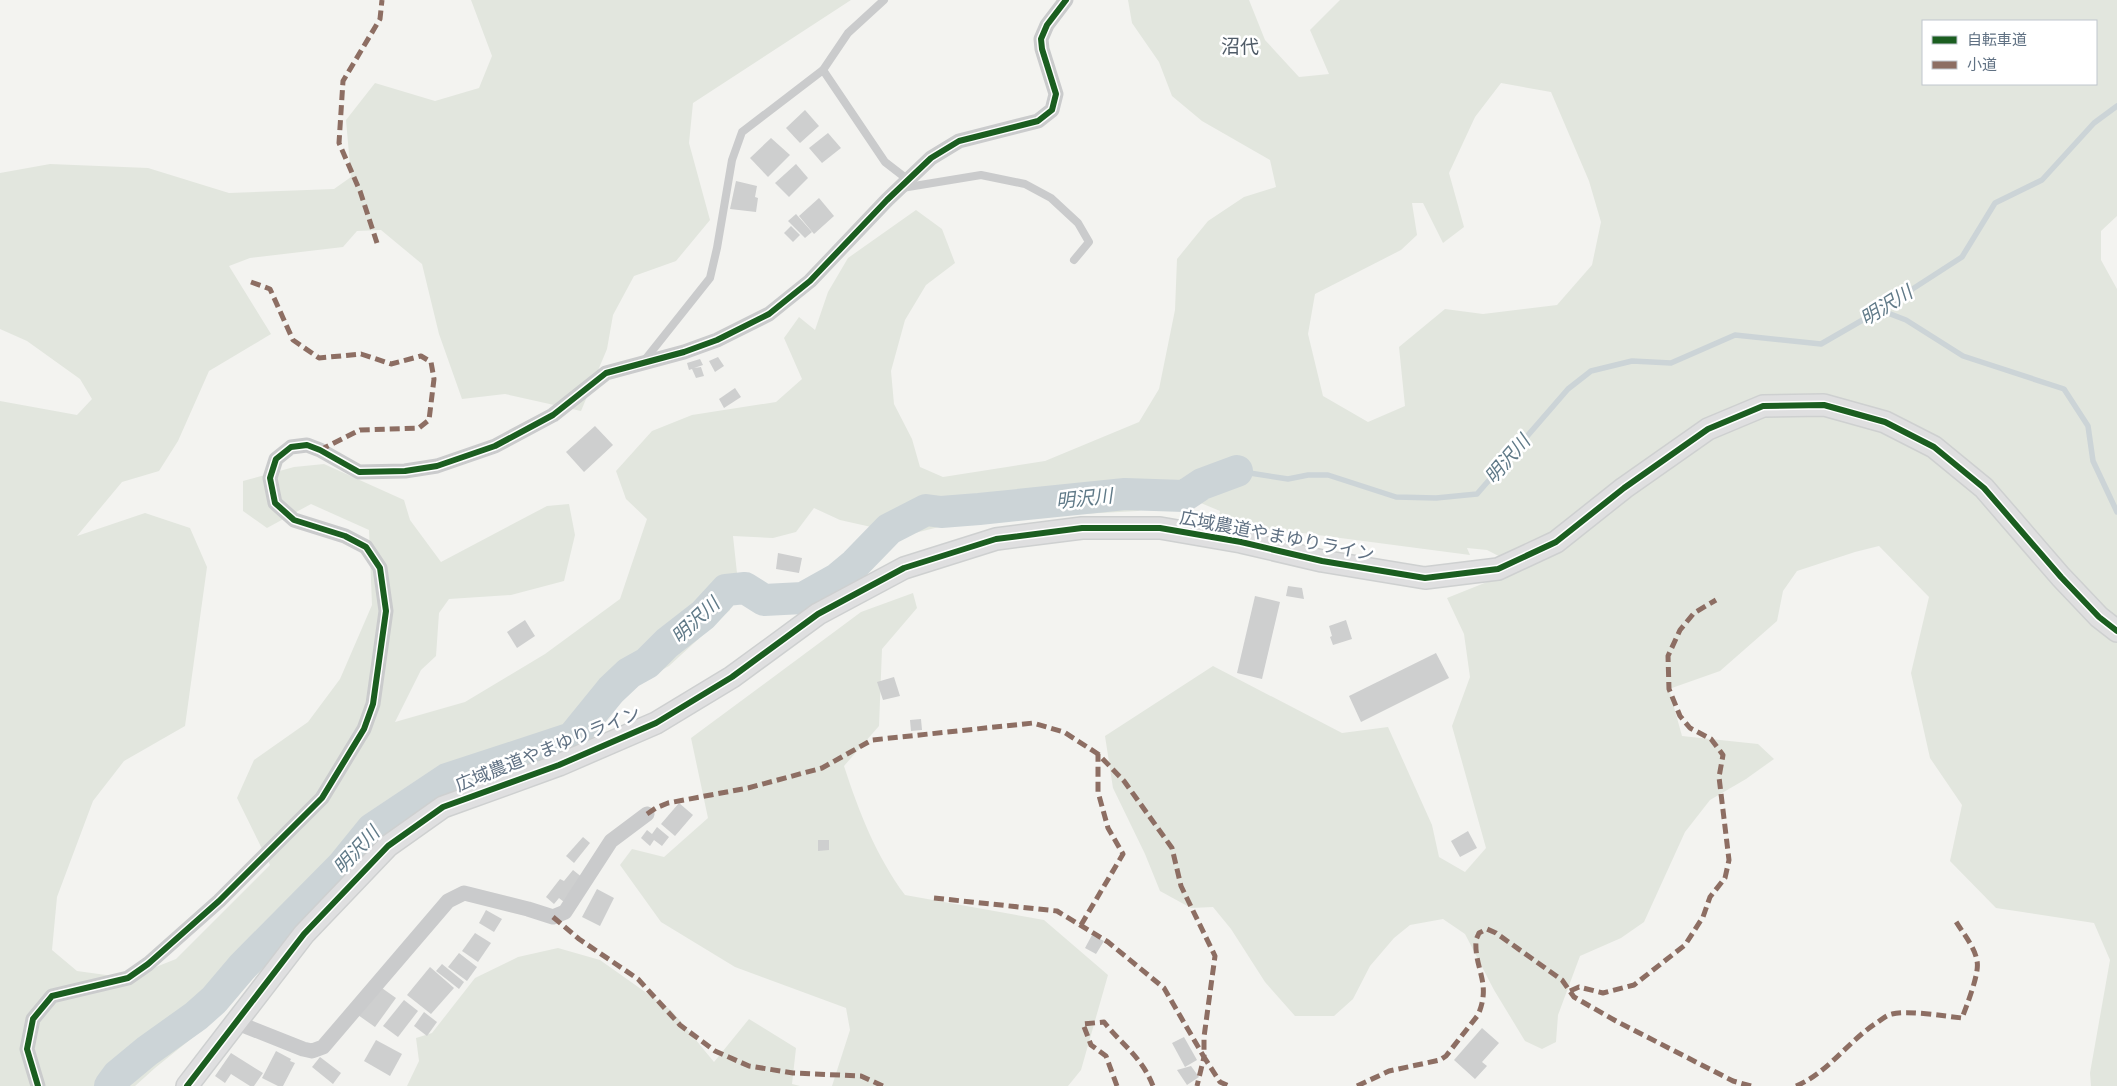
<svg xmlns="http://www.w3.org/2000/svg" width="2117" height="1086" viewBox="0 0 2117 1086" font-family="Helvetica,'Noto Sans JP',sans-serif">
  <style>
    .green { fill: #e2e6de; fill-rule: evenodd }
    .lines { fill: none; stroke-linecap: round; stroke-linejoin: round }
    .stream { stroke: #ccd4d7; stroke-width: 5.5 }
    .river { stroke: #ccd4d7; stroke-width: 32 }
    .building { fill: #cecfcf }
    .secondary-casing { stroke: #ced0d0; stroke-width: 24 }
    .lane { stroke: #cacbcc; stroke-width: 8 }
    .street { stroke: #cacbcc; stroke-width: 15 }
    .secondary { stroke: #dfdfe0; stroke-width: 21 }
    .quiet { stroke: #8d6e63; stroke-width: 5; stroke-dasharray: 10 5; stroke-linecap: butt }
    .cycleway-casing { stroke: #fff; stroke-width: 9 }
    .cycleway { stroke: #1b5e20; stroke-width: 6 }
    .labels { text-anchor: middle; stroke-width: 5; stroke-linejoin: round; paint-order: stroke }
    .street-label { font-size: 18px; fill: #607183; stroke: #fff }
    .neighbourhood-label { font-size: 19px; fill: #4f5b67; stroke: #fff }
    .water-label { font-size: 19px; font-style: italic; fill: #607a88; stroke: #fff }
  </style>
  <rect width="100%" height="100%" fill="#f3f3f0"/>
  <!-- green -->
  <g class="green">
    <path d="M471,0H851L693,103L689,143L710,220L676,261L634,276L613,315L607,349L581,411L505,394L462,399L439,334L422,264L381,230L357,231L343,247L250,258L229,266L271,334L209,371L178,441L159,471L122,482L77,536L145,513L190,528L207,567L185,726L124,761L93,801L57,897L52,950L77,971L128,978L176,959L270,865L237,798L254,760L308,722L340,679L372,605L369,530L311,504L267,528L243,511V481L294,467L324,464L404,500L410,520L441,562L547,506L569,504L575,535L564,581L511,595L449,599L439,613L436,656L421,670L395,722L465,702L545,654L620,599L647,519L626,499L616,471L652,431L692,415L776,402L802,379L784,338L799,317L815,330L828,292L848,258L916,210L942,229L955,263L926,285L905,320L891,371L894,404L912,439L920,467L943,477L1045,461L1139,422L1159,389L1175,310L1177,259L1208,221L1244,197L1276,187L1270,160L1202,121L1172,96L1159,62L1132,23L1128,0H1249L1265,40L1299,77L1329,74L1310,30L1340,0H2117V216L2101,231V260L2117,289V1086H2091L2090,1073L2110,960L2094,923L1996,908L1950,861L1962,805L1930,758L1911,673L1929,597L1879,546L1855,552L1797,571L1783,591L1777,621L1720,671L1669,689L1682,736L1758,744L1774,759L1746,779L1710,800L1685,832L1644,922L1621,938L1580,956L1558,1015L1556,1042L1542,1049L1525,1041L1494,990L1465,934L1443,919L1410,925L1394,938L1370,966L1353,999L1334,1016H1295L1265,982L1231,929L1213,907L1191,908L1160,891L1145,854L1113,788L1105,736L1213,666L1342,733L1388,727L1432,825L1439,857L1465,872L1486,848L1452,726L1470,677L1464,634L1447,598L1522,568L1487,550L1467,548L1470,555L1218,522L1220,511L1184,496L1138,511L967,520L907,535L840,520L814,508L796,532L773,538L733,536L737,573L730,610L669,666L626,690L574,746L447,792L386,834L268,953L197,1034L155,1068L135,1086H0V401L77,415L92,399L80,379L27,341L0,329V173L50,164L148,168L229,193L334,189L351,177L346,120L375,83L435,101L479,88L492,56ZM1923,21H2096V84H1923ZM1501,83L1551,92L1589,181L1601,222L1592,265L1557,305L1483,314L1445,309L1399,347L1405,406L1368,422L1323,396L1308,334L1315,294L1401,250L1417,235L1412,203H1423L1443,243L1464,227L1449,173L1475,117Z"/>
    <path d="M913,593L917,608L882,649L879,726L844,766C859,812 876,856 905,895L1044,920L1108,975L1081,1070L1068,1086H832L850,1030L846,1008L735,967L661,922L620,865L632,849L664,857L708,818L691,738L861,612Z"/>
    <polygon points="558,948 600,960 672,1011 714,1062 749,1019 796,1048 792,1084 800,1086 407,1086 419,1061 416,1038 432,1033 475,978 518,957"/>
  </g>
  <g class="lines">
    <!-- stream -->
    <g class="stream">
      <polyline points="1880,310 1906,320 1963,356 2064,389 2088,426 2093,461 2117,512"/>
      <polyline points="1237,471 1288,479 1308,475 1328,475 1396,497 1436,498 1477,494 1568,389 1591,371 1632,361 1671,363 1735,335 1821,344 1880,310 1962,257 1995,203 2042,180 2094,123 2117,106"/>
    </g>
    <!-- river -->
    <polyline class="river" points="110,1086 118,1075 147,1051 196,1016 214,1000 242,967 342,866 372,829 447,779 572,738 611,690 629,673 647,663 667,643 703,615 726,590 745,588 764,600 803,598 837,579 855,564 889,529 926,510 941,512 979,509 1125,494 1184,496 1202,484 1237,471"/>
  </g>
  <!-- building -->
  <g class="building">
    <polygon points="805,110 819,126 800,143 786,128"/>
    <polygon points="828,133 841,148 822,163 809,148"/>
    <polygon points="771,138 790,155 768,177 750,158"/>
    <polygon points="796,164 808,178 789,197 775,183"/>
    <polygon points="736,181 757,186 755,197 758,198 756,212 730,209"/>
    <polygon points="819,198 834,216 814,234 799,216"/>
    <polygon points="796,214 812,232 805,238 788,221"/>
    <polygon points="791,226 800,235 793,242 784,233"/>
    <polygon points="718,357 724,366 715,372 709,361"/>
    <polygon points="700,359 703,365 694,368 701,367 704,376 696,378 692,369 689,370 687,363"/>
    <polygon points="735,388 741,397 724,408 719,399"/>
    <polygon points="595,426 613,445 584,472 566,452"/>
    <polygon points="778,553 802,558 799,573 776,569"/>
    <polygon points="1288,586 1302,588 1304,599 1286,596"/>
    <polygon points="1255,596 1280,602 1262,679 1237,673"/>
    <polygon points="525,620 535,636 517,648 507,632"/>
    <polygon points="1346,620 1352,639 1333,645 1330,637 1332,636 1329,626"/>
    <polygon points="1436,653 1449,678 1361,722 1349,696"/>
    <polygon points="894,677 900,696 883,700 877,682"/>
    <polygon points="921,719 922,730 911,731 910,720"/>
    <polygon points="679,803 693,815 675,836 661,824"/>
    <polygon points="657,827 669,837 662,846 654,840 650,846 641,838 647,830 652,834"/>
    <polygon points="1468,831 1477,848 1460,857 1451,841"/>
    <polygon points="583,837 590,843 574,863 566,856"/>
    <polygon points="818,840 829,840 829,850 818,851"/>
    <polygon points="573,870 583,878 564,902 559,898 554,904 546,897 560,879 564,881"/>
    <polygon points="597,889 614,898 600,926 582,917"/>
    <polygon points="486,910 502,919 494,932 479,923"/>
    <polygon points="475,933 491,943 478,962 462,951"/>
    <polygon points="1092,935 1104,941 1096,954 1085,948"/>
    <polygon points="459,953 477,967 467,981 448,967"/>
    <polygon points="442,964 464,982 459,989 436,971"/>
    <polygon points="430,967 454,988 431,1014 407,995"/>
    <polygon points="379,986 396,998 375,1027 358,1015"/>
    <polygon points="404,1000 418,1011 398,1037 383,1026"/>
    <polygon points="424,1012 437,1022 427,1036 414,1026"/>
    <polygon points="1482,1028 1499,1043 1482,1062 1487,1066 1475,1079 1454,1060"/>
    <polygon points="1184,1037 1197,1060 1185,1067 1172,1043"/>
    <polygon points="376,1040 402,1054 390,1076 364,1061"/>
    <polygon points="276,1051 291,1059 290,1061 295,1063 283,1086 278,1086 262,1078"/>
    <polygon points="231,1053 263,1073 254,1086 250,1086 231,1074 225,1083 215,1076"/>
    <polygon points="320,1057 341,1073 333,1084 312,1067"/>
    <polygon points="1191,1066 1199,1077 1187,1085 1177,1070"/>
  </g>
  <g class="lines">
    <defs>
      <polyline id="secondary" points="187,1086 304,934 388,846 443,807 559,765 656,723 732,677 818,614 904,568 996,539 1082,528 1160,528 1241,542 1322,561 1425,578 1498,569 1556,542 1624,488 1708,429 1763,406 1824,405 1885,422 1934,447 1984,488 2061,577 2099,617 2117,631"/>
    </defs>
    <!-- secondary casing -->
    <use href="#secondary" class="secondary-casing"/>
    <!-- lane -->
    <g class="lane">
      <polyline points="823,70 885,162 907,179"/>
      <polyline points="902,188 981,175 1025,184 1051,198 1078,223 1089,242 1074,260"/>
      <polyline points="644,361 710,278 717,248 732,160 742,132 823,70 848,33 884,0"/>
    </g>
    <!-- street -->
    <g class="street">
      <polyline points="235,1022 303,1049 312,1051 323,1047 448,901 464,893 528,909 553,917 565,912 611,841 647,814"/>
      <polyline points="38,1086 27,1049 33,1019 52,996 128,978 148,964 219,901 322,798 364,729 373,704 386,611 380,568 366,547 345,536 294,520 275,503 270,478 276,459 291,447 307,445 320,450 359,472 405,471 437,466 495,446 553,415 606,373 684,352 717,340 769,314 810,281 887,200 931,158 959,141 1038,121 1052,110 1056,94 1042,49 1041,39 1047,25 1066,0"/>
    </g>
    <!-- secondary -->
    <use href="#secondary" class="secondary"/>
    <!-- quiet -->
    <g class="quiet">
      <polyline points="377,243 360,191 339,143 343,81 380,19 382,0"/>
      <polyline points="251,282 270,289 293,340 319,358 361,354 391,364 421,356 431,362 434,379 429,420 419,428 360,430 320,450"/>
      <polyline points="647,814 656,808 668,803 748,788 822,768 872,740 1033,723 1064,732 1098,754 1124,781 1172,848 1181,886 1215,956 1204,1037 1204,1057 1220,1082 1229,1086"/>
      <polyline points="934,898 1057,911 1108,942 1164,988 1204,1057 1197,1086"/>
      <polyline points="553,917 579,939 638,979 680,1025 715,1051 749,1066 793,1073 861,1076 883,1086"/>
      <polyline points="1081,925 1123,854 1108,828 1098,792 1098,754"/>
      <polyline points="1570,991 1579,987 1603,993 1634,985 1685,945 1703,917 1710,897 1725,878 1729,860 1719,777 1723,755 1711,739 1690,728 1680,716 1669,689 1668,656 1680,630 1694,613 1716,600"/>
      <path d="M1117,1086L1106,1056L1091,1045L1083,1024L1104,1022C1122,1045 1142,1057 1153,1086"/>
      <path d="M1357,1086L1389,1071L1440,1060L1446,1056L1478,1015C1492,983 1474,969 1476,940L1479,933L1487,929L1496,933L1562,980L1574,997L1616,1021L1733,1081L1751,1086"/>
      <path d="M1796,1086C1828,1073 1849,1040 1878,1022C1882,1019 1887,1015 1892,1014C1908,1010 1944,1016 1962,1018C1966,1007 1980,973 1977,961C1975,947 1962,932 1955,920"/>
    </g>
    <defs>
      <g id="cycleway">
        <polyline points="38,1086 27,1049 33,1019 52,996 128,978 148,964 219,901 322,798 364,729 373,704 386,611 380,568 366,547 345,536 294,520 275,503 270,478 276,459 291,447 307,445 320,450 359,472 405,471 437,466 495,446 553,415 606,373 684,352 717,340 769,314 810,281 887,200 931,158 959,141 1038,121 1052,110 1056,94 1042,49 1041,39 1047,25 1066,0"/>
        <polyline points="187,1086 304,934 388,846 443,807 559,765 656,723 732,677 818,614 904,568 996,539 1082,528 1160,528 1241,542 1322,561 1425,578 1498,569 1556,542 1624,488 1708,429 1763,406 1824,405 1885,422 1934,447 1984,488 2061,577 2099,617 2117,631"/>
      </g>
    </defs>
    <!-- cycleway casing -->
    <use href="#cycleway" class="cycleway-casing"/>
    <!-- cycleway -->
    <use href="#cycleway" class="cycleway"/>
  </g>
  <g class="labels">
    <!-- street labels -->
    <g class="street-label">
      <text transform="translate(1277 536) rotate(11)" y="6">広域農道やまゆりライン</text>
      <text transform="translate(548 749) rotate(-22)" y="6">広域農道やまゆりライン</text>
    </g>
    <!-- neighbourhood labels -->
    <g class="neighbourhood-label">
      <text x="1240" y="53">沼代</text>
    </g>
    <!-- water labels -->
    <g class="water-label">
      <text transform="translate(1886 305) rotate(-32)" y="7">明沢川</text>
      <text transform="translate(1507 459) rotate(-49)" y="7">明沢川</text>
      <text transform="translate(1084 498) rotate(-6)" y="7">明沢川</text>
      <text transform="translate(695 620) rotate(-43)" y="7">明沢川</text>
      <text transform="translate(356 850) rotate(-47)" y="7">明沢川</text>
    </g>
  </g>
  <!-- legend -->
  <rect x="1922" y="20" width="175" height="65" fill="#ffffff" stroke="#bfc6cd"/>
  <rect x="1932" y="36" width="25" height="8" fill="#1b5e20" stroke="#bfc6cd"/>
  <text x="1967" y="45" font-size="15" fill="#607183">自転車道</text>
  <rect x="1932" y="61" width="25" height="8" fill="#8d6e63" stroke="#bfc6cd"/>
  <text x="1967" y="70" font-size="15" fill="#607183">小道</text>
</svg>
